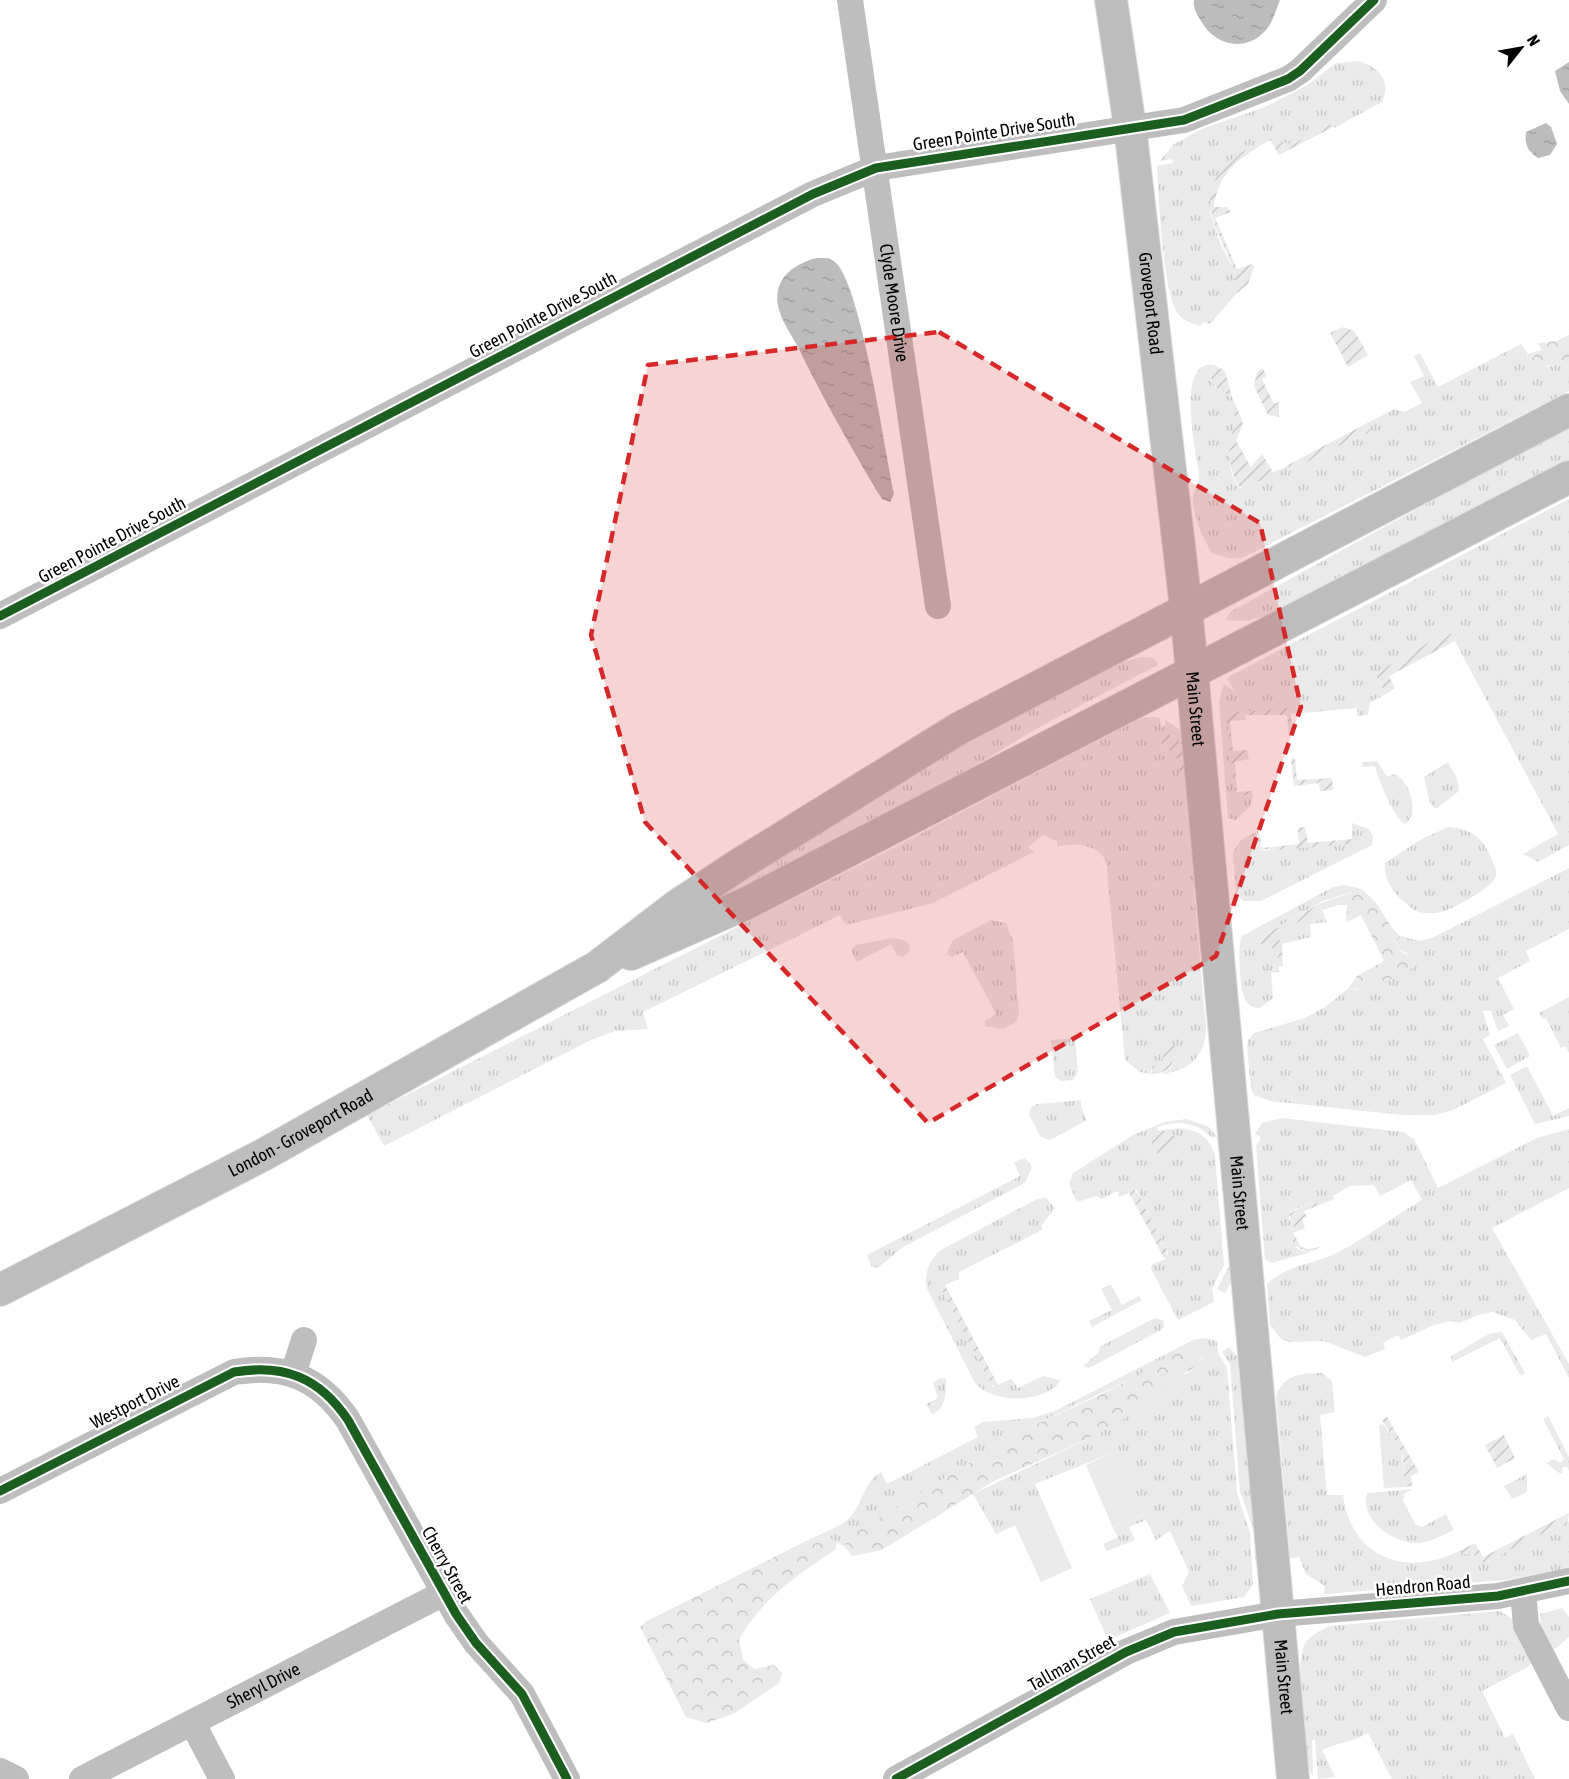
<svg xmlns="http://www.w3.org/2000/svg" width="1569" height="1779" viewBox="0 0 1569 1779" font-family="'Asap Condensed',sans-serif">
  <style>
    .grass { fill: url(#grass-tufts); fill-rule: evenodd }
    .forest { fill: url(#forest-crowns) }
    .park { fill: #eaeaea }
    .garden { fill: url(#garden-furrows) }
    .water { fill: url(#water-ripples) }
    .lines { fill: none; stroke-linecap: round; stroke-linejoin: round }
    .major-casing { stroke: #dbdbdb; stroke-width: 34 }
    .minor { stroke: #bebebe; stroke-width: 26 }
    .major { stroke: #bdbdbd; stroke-width: 32 }
    .cycleway-casing { stroke: #fff; stroke-width: 13 }
    .cycleway { stroke: #1b5e20; stroke-width: 9 }
    .marked { fill: #d62828; fill-opacity: 0.2; stroke: #d62828; stroke-width: 4.5; stroke-dasharray: 12 8; stroke-linejoin: round }
    .labels { text-anchor: middle; stroke-width: 5; stroke-linejoin: round; paint-order: stroke }
    .street-label { font-size: 18px; fill: #000; stroke: #fff }
  </style>
  <defs>
    <pattern id="grass-tufts" width="24" height="20" patternUnits="userSpaceOnUse" patternTransform="scale(1.5)"><rect width="24" height="20" fill="#eaeaea"/><path d="M3 7l-1-3M5 7V3M7 7l1-3M15 17l-1-3M17 17v-4M19 17l1-3" fill="none" stroke="#c7c7c7"/></pattern>
    <pattern id="forest-crowns" width="20" height="18" patternUnits="userSpaceOnUse" patternTransform="scale(1.5)"><rect width="20" height="18" fill="#eaeaea"/><path d="M2 6a3 3 0 1 1 6 0M12 15a3 3 0 1 1 6 0" fill="none" stroke="#c7c7c7"/></pattern>
    <pattern id="garden-furrows" width="10" height="10" patternUnits="userSpaceOnUse" patternTransform="scale(1.5)"><rect width="10" height="10" fill="#eaeaea"/><path d="M-1 1l2-2M0 10L10 0M9 11l2-2" fill="none" stroke="#c7c7c7"/></pattern>
    <pattern id="water-ripples" width="26" height="14" patternUnits="userSpaceOnUse" patternTransform="scale(1.5)"><rect width="26" height="14" fill="#bcbcbc"/><path d="M2 4q2-2 4 0t4 0M15 11q2-2 4 0t4 0" fill="none" stroke="#a0a0a0"/></pattern>
  </defs>
  <rect width="100%" height="100%" fill="#fff"/>
  <!-- grass -->
  <g class="grass">
    <path d="M1358,61C1378,67 1392,80 1382,102L1334,128L1331,124L1294,143L1288,144L1269,138L1222,170L1210,212L1220,243L1234,270L1237,293L1210,324L1203,322L1200,326C1193,324 1184,321 1179,315C1162,297 1159,194 1157,166L1173,163L1172,159L1160,161L1174,144L1202,129L1265,107L1309,84L1336,63Z"/>
    <path d="M1521,344L1528,354L1527,357L1547,367L1555,365L1569,368V391L1242,558H1228L1212,553C1203,538 1195,521 1193,502C1192,493 1200,484 1199,475C1197,456 1174,358 1214,365L1210,372C1212,387 1219,392 1232,397L1238,410L1234,414C1238,436 1219,471 1242,489L1256,482L1260,483L1288,465L1289,468L1295,469L1325,452L1368,433L1369,422L1395,409L1404,412L1422,403L1410,382L1424,376L1414,356L1420,353L1438,387Z"/>
    <polygon points="1569,425 1569,464 1283,611 1246,621 1226,620 1230,612"/>
    <polygon points="1569,499 1569,845 1538,862 1523,854 1558,834 1449,630 1375,674 1386,694 1370,702 1368,715 1358,716 1357,708 1291,714 1291,709 1227,713 1235,796 1253,795 1251,805 1236,820 1228,818 1219,702 1224,684 1236,692 1227,679 1230,676"/>
    <polygon points="1141,657 1154,658 1158,665 1043,725 954,778 662,930 944,751 1109,666"/>
    <path d="M1153,717L1160,718L1161,727L1165,726V720L1182,731L1197,820L1194,890L1206,1028C1205,1057 1190,1070 1162,1074L1172,1066L1175,1056L1163,1050V1061L1151,1070L1152,1074L1140,1072L1125,1060L1106,861C1095,842 1076,844 1057,846V841L1043,835L1028,847L1034,852L933,903L846,925L840,915L643,1012L648,1029L615,1031L591,1040L384,1146L367,1115L889,850L1141,718ZM1163,735H1172L1182,746L1186,768L1179,767L1176,757L1157,740Z"/>
    <path d="M1377,761L1387,777L1394,774C1409,779 1421,814 1405,824C1395,820 1377,777 1375,766L1363,767L1362,762Z"/>
    <polygon points="1448,762 1457,778 1459,791 1436,809 1430,803 1424,777"/>
    <polygon points="1352,823 1369,829 1373,837 1372,845 1261,901 1243,901 1236,893 1233,852 1241,840 1256,832 1259,849 1265,851 1352,843"/>
    <path d="M1448,827C1473,829 1483,838 1492,860C1495,867 1498,871 1495,878C1490,889 1453,909 1441,912C1434,914 1426,913 1418,912C1401,902 1383,884 1385,863L1420,840Z"/>
    <polygon points="1569,868 1569,929 1526,951 1530,961 1498,978 1514,1009 1503,1015 1509,1026 1498,1031 1491,1011 1483,1011 1490,1035 1483,1039 1506,1083 1453,1110 1435,1115 1402,1115 1270,1101 1254,1095 1251,1089 1247,1047 1248,1040 1254,1033 1305,1018 1325,1007 1349,988 1358,990 1408,954 1395,947 1400,936 1419,941 1432,938"/>
    <path d="M1344,885L1362,889L1323,901L1257,939L1262,945L1278,948L1277,963L1271,972L1273,998L1260,1008C1254,1008 1248,1006 1245,999C1240,989 1237,946 1242,936L1333,887Z"/>
    <polygon points="1322,910 1327,922 1310,924 1311,937 1282,944 1274,934"/>
    <polygon points="991,920 1006,923 1013,941 1019,1014 1016,1022 1003,1029 985,1026 985,1021 996,1014 963,952 952,957 947,954 953,940"/>
    <polygon points="893,938 904,940 910,945 909,952 903,957 897,955 891,944 857,962 851,950 856,945"/>
    <polygon points="1569,997 1569,1053 1565,1046 1561,1048 1546,1018 1543,1019 1539,1013"/>
    <polygon points="1518,1033 1530,1056 1507,1069 1494,1045"/>
    <polygon points="1075,1038 1078,1072 1073,1080 1061,1081 1055,1077 1051,1040"/>
    <polygon points="1527,1066 1553,1116 1569,1108 1569,1116 1535,1124 1510,1075"/>
    <polygon points="1081,1100 1081,1107 1087,1120 1050,1140 1041,1137 1029,1115 1030,1108 1037,1104"/>
    <path d="M1282,1118L1403,1132L1414,1139L1438,1188L1537,1138L1569,1129V1188L1492,1228L1569,1364V1378L1546,1334L1531,1340L1515,1320L1493,1312L1478,1315L1460,1323L1450,1321L1434,1325L1401,1340L1398,1335L1383,1343L1385,1349L1365,1357L1324,1341L1289,1342L1281,1339L1270,1325L1267,1284C1286,1265 1315,1264 1339,1252C1367,1237 1394,1216 1422,1200L1411,1180L1380,1196L1374,1185L1350,1186L1333,1196L1334,1199L1322,1204L1310,1202L1290,1212L1289,1218L1295,1227L1292,1229L1296,1248L1308,1253L1271,1263L1265,1259L1256,1145L1260,1141V1136L1255,1134L1262,1123Z"/>
    <path d="M1187,1119L1209,1127L1217,1137L1212,1138C1198,1122 1175,1120 1157,1127L1158,1131C1182,1125 1208,1128 1215,1156L1224,1265L1212,1288L1214,1302L1178,1320L1151,1269L1152,1264L1166,1259L1168,1253L1137,1190L1118,1197L1119,1192H1115L1102,1199L1097,1196L1077,1202L1069,1184L1073,1173L1133,1135L1164,1122Z"/>
    <polygon points="1219,1146 1233,1280 1225,1293 1217,1289 1229,1266"/>
    <polygon points="1025,1158 1032,1167 1025,1183 903,1247 878,1268 872,1267 867,1255 1020,1176 1014,1162"/>
    <path d="M1046,1198L1055,1208L1042,1225V1230L959,1272V1279L945,1285L943,1293L993,1387L1011,1379L1018,1388L1043,1376L1061,1380C1046,1403 994,1405 975,1383L927,1289C924,1273 929,1260 941,1250L1037,1199Z"/>
    <polygon points="1109,1285 1112,1286 1122,1305 1139,1296 1142,1300 1092,1327 1089,1321 1112,1310 1101,1289"/>
    <polygon points="1155,1318 1163,1320 1164,1326 1161,1330 1089,1368 1083,1366 1098,1353 1101,1346"/>
    <polygon points="1502,1332 1525,1373 1520,1375 1500,1338 1452,1362 1451,1356 1489,1334"/>
    <path d="M1205,1338L1217,1341L1218,1353L1227,1368L1237,1493L1250,1533L1253,1584L1244,1597L1191,1606L1182,1586L1189,1572L1170,1531L1156,1540L1146,1520L1129,1527L1135,1540L1107,1551L1103,1544L1118,1537L1113,1528L1145,1514L1117,1451L1035,1484L1047,1511L996,1534L973,1494L1090,1438L1142,1408L1177,1377L1188,1373L1203,1357L1135,1377L1028,1428L847,1537L845,1547L828,1537L806,1541C819,1534 843,1527 852,1515C862,1502 866,1480 881,1472L887,1484L978,1437L974,1427L983,1422L1033,1418L1057,1410L1193,1340Z"/>
    <polygon points="1229,1347 1239,1358 1260,1560 1255,1561 1254,1532 1240,1491 1230,1364 1222,1352"/>
    <path d="M1322,1373L1332,1381L1335,1412L1320,1415L1327,1495H1343C1351,1559 1408,1578 1461,1550L1464,1554L1472,1553L1484,1563L1559,1525L1567,1526L1569,1521V1569L1505,1580L1324,1594L1325,1586L1306,1574L1299,1557L1290,1558L1276,1396C1284,1374 1302,1373 1322,1373Z"/>
    <path d="M940,1378L946,1379C946,1392 946,1410 932,1414L926,1404L938,1398L933,1383Z"/>
    <polygon points="1548,1416 1569,1457 1569,1471 1567,1467 1563,1467 1562,1473 1559,1473 1546,1463 1554,1459 1561,1463 1564,1459 1543,1419"/>
    <polygon points="1383,1424 1402,1451 1404,1487 1384,1488 1379,1425"/>
    <polygon points="1527,1474 1527,1492 1512,1499 1504,1486"/>
    <path d="M1413,1489L1404,1494L1403,1501L1416,1525L1422,1527L1446,1514L1454,1530C1443,1535 1431,1542 1418,1543C1395,1544 1359,1521 1367,1493Z"/>
    <polygon points="1150,1574 1170,1613 1108,1640 1090,1599"/>
    <polygon points="1562,1608 1569,1617 1569,1637 1553,1651 1541,1626 1540,1614"/>
    <path d="M1500,1611L1514,1620L1532,1662L1528,1667L1482,1691L1505,1738L1513,1734L1535,1779H1392L1368,1733C1351,1743 1339,1742 1322,1750L1335,1777L1318,1779L1315,1739L1312,1740L1313,1778L1309,1769C1306,1744 1293,1660 1306,1642C1312,1634 1321,1631 1329,1626Z"/>
  </g>
  <!-- forest -->
  <g class="forest">
    <polygon points="1569,335 1569,368 1555,365 1534,367 1528,363 1528,354 1542,350 1538,343 1556,341"/>
    <polygon points="1362,889 1377,904 1392,928 1400,936 1395,947 1413,959 1413,968 1369,990 1349,988 1357,976 1384,961 1361,915 1348,922 1346,920 1347,905 1339,905 1322,910 1319,904"/>
    <polygon points="1192,1345 1204,1350 1198,1365 1177,1378 1142,1408 1090,1438 994,1481 882,1550 852,1556 845,1547 846,1537 1028,1428 1096,1397 1135,1377 1176,1351"/>
    <path d="M828,1537L837,1542L835,1550C797,1575 762,1599 739,1639L743,1660L755,1669L774,1665L782,1673L779,1683L735,1713L707,1723L686,1717L640,1627L645,1622L806,1541Z"/>
  </g>
  <!-- park -->
  <g class="park">
    <polygon points="1117,1451 1145,1514 1113,1528 1086,1465"/>
    <polygon points="1047,1511 1072,1568 1041,1582 1015,1525"/>
  </g>
  <!-- garden -->
  <g class="garden">
    <path d="M1331,124L1333,127L1279,155L1270,140C1241,157 1218,171 1214,207H1227L1231,212L1215,218L1237,269L1252,264L1254,267L1248,284L1237,293C1235,286 1236,277 1234,270C1220,233 1191,197 1229,162C1240,151 1255,146 1269,138L1288,144L1294,143Z"/>
    <polygon points="1343,327 1354,331 1368,355 1348,367 1330,333"/>
    <path d="M1214,365L1225,371L1232,397C1219,391 1212,387 1210,372Z"/>
    <polygon points="1262,368 1267,376 1262,379 1274,404 1279,402 1279,417 1268,415 1254,386 1257,372"/>
    <path d="M1238,410L1243,424L1236,441L1251,467L1262,454L1273,472L1280,469L1281,473L1272,481L1256,482L1244,489C1231,484 1230,459 1229,446C1229,433 1237,432 1234,414Z"/>
    <polygon points="1369,422 1371,428 1368,433 1325,452 1295,469 1289,468 1288,465"/>
    <polygon points="1449,630 1455,641 1389,676 1395,688 1386,694 1375,674"/>
    <polygon points="1290,708 1293,736 1289,736 1287,715 1246,715 1245,720 1230,721 1233,751 1247,750 1249,759 1235,762 1237,792 1252,791 1253,795 1235,796 1226,713"/>
    <path d="M1168,734C1186,740 1185,764 1187,780L1179,779L1178,760C1174,756 1162,742 1156,740L1159,736Z"/>
    <polygon points="1295,758 1297,780 1332,778 1333,790 1320,791 1319,783 1294,786 1291,759"/>
    <polygon points="1305,827 1308,843 1352,839 1352,844 1278,850 1259,849 1257,831 1259,832 1262,848 1299,844 1298,828"/>
    <polygon points="1319,904 1322,910 1275,934 1282,944 1283,966 1278,967 1279,972 1271,973 1277,963 1278,949 1262,945 1257,939"/>
    <path d="M1167,1043L1175,1046C1177,1063 1168,1074 1152,1074V1067L1163,1061V1050Z"/>
    <circle cx="1164" cy="1143" r="12"/>
    <polygon points="1132,1188 1139,1195 1166,1249 1167,1258 1164,1258 1128,1191"/>
    <polygon points="1310,1202 1322,1204 1304,1211 1307,1217 1302,1219 1305,1228 1293,1233 1301,1247 1309,1249 1320,1247 1308,1253 1294,1245 1291,1232 1294,1227 1289,1214"/>
    <polygon points="945,1285 998,1385 996,1387 991,1384 943,1293 941,1286"/>
    <polygon points="1387,1417 1419,1472 1411,1476 1412,1486 1404,1487 1403,1454 1382,1420"/>
    <polygon points="1504,1435 1515,1458 1497,1468 1485,1445"/>
    <polygon points="1569,1513 1567,1526 1559,1525 1484,1563 1472,1553 1464,1554 1461,1550 1475,1543 1483,1557"/>
  </g>
  <!-- water -->
  <g class="water">
    <path d="M1194,0H1280C1276,10 1273,22 1266,30C1246,53 1215,46 1201,21C1197,14 1193,9 1194,0Z"/>
    <polygon points="1569,62 1569,104 1560,91 1555,71"/>
    <path d="M1546,123L1551,127L1557,144L1550,155L1538,158C1528,151 1524,145 1526,132Z"/>
    <path d="M817,258C824,258 829,257 835,262C861,284 885,452 894,494L890,502L882,499L875,488C848,442 821,395 798,347C791,334 780,319 778,305C773,278 795,263 817,258Z"/>
  </g>
  <g class="lines">
    <defs>
      <g id="major">
        <path id="s3" d="M1111,0L1130,127L1186,607L1293,1779"/>
        <polyline points="631,954 745,904 1569,477"/>
        <path id="s4" d="M0,1290L263,1155L597,967L678,905L737,866L958,729L1569,410"/>
      </g>
    </defs>
    <!-- major casing -->
    <use href="#major" class="major-casing"/>
    <!-- minor -->
    <g class="minor">
      <path id="s1" d="M850,0L938,606"/>
      <polyline points="0,616 813,194 876,168 1184,120 1288,79 1300,71 1374,0"/>
      <polyline points="293,1374 304,1340"/>
      <path d="M0,1491L234,1372C284,1364 319,1377 348,1420L456,1614L476,1643L522,1694L567,1779"/>
      <polyline points="1523,1592 1526,1625 1569,1708"/>
      <polyline points="193,1724 222,1779"/>
      <polyline points="0,1771 16,1779"/>
      <path id="s2" d="M82,1779L444,1593"/>
      <polyline points="896,1779 1126,1652 1174,1632 1278,1614 1498,1596 1569,1581"/>
    </g>
    <!-- major -->
    <use href="#major" class="major"/>
    <defs>
      <g id="cycleway">
        <polyline points="0,616 813,194 876,168 1184,120 1288,79 1300,71 1374,0"/>
        <path d="M0,1491L234,1372C284,1364 319,1377 348,1420L456,1614L476,1643L522,1694L567,1779"/>
        <polyline points="896,1779 1126,1652 1174,1632 1278,1614 1498,1596 1569,1581"/>
      </g>
    </defs>
    <!-- cycleway casing -->
    <use href="#cycleway" class="cycleway-casing"/>
    <!-- cycleway -->
    <use href="#cycleway" class="cycleway"/>
  </g>
  <!-- marked area -->
  <path class="marked" d="M939,332L1260,523L1301,707L1216,956L928,1123L645,822L591,635L648,365Z"/>
  <g class="labels">
    <!-- street labels -->
    <g class="street-label">
      <text transform="translate(994 132) rotate(-9)" y="6">Green Pointe Drive South</text>
      <text dy="6" stroke="none"><textPath href="#s1" startOffset="306">Clyde Moore Drive</textPath></text>
      <text dy="6" stroke="none"><textPath href="#s3" startOffset="306">Groveport Road</textPath></text>
      <text transform="translate(543 315) rotate(-28)" y="6">Green Pointe Drive South</text>
      <text transform="translate(112 540) rotate(-28)" y="6">Green Pointe Drive South</text>
      <text dy="6" stroke="none"><textPath href="#s3" startOffset="714">Main Street</textPath></text>
      <text dy="6" stroke="none"><textPath href="#s4" startOffset="339">London - Groveport Road</textPath></text>
      <text dy="6" stroke="none"><textPath href="#s3" startOffset="1200">Main Street</textPath></text>
      <text transform="translate(135 1402) rotate(-27)" y="6">Westport Drive</text>
      <text transform="translate(447 1565) rotate(61)" y="6">Cherry Street</text>
      <text transform="translate(1423 1586) rotate(-5)" y="6">Hendron Road</text>
      <text transform="translate(1072 1663) rotate(-29)" y="6">Tallman Street</text>
      <text dy="6" stroke="none"><textPath href="#s3" startOffset="1686">Main Street</textPath></text>
      <text dy="6" stroke="none"><textPath href="#s2" startOffset="204">Sheryl Drive</textPath></text>
    </g>
  </g>
  <!-- north arrow -->
  <g transform="translate(1521 48) rotate(59)" stroke="#ffffff" stroke-width="4.5" paint-order="stroke">
  <path d="M0-4.5L10 22L0 15L-10 22Z" fill="#000000"/>
  <text y="-9" font-size="16" font-weight="bold" text-anchor="middle" fill="#000000">N</text>
  </g>
</svg>
